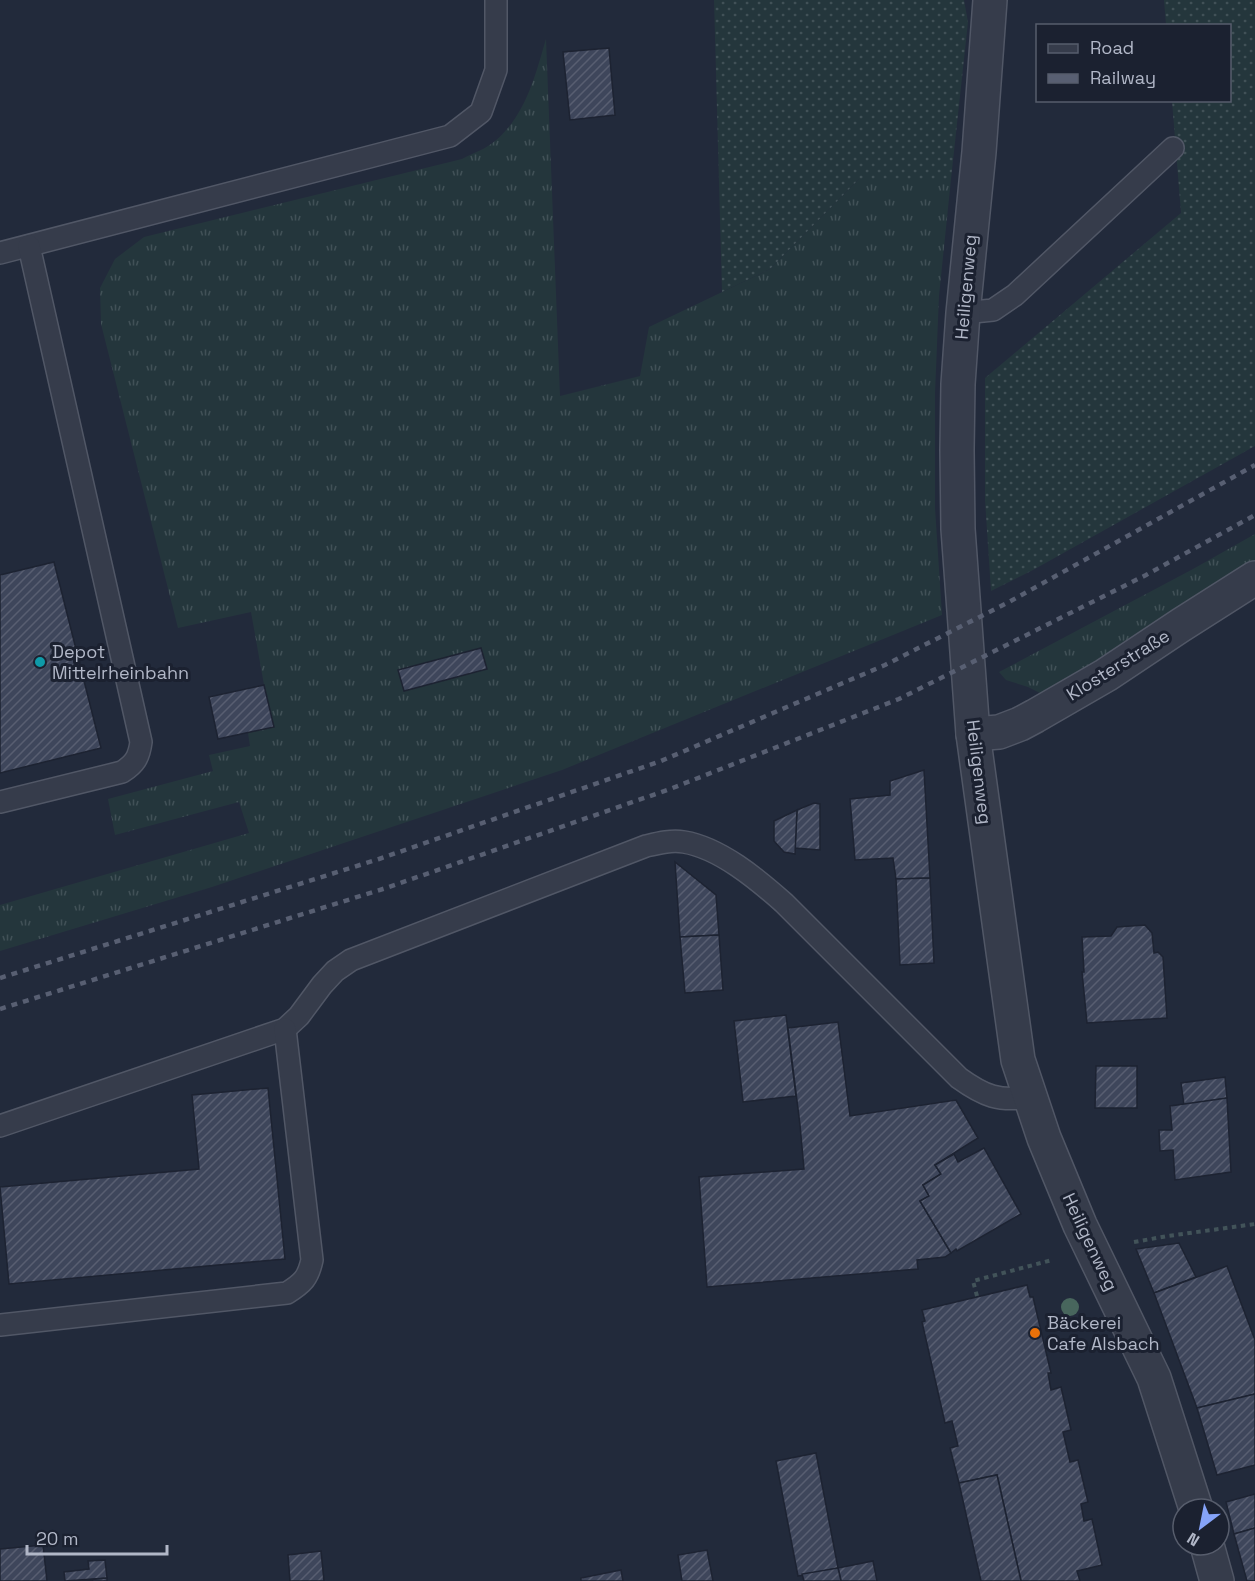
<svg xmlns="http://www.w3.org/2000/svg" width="1255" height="1581" viewBox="0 0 1255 1581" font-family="'Space Grotesk',sans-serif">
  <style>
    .grass { fill: url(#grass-tufts) }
    .garden { fill: url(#garden-dots) }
    .building { fill: url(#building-hatch); stroke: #1d2332; stroke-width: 1.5 }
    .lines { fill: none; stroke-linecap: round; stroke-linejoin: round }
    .service-casing { stroke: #515766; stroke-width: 24 }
    .minor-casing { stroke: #515766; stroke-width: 36 }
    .path { stroke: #425359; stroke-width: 4; stroke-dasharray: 4.5 4.5; stroke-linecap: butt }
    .service { stroke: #363c4b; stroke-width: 21 }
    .minor { stroke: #363c4b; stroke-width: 33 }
    .rail { stroke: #585f72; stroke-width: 4.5; stroke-dasharray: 6 6; stroke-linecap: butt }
    .tree { fill: #48665d }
    .culture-dot { fill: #0f9aa8; stroke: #1b2130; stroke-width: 2 }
    .food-dot { fill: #e8710a; stroke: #1b2130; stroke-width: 2 }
    .labels { text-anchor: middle; stroke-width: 6; stroke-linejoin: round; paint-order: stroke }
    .street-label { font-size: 18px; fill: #b1b7c7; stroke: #1b2130 }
    .poi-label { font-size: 18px; fill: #b1b7c7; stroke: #1b2130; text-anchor: start }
  </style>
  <defs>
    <pattern id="grass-tufts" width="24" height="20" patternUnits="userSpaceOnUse" patternTransform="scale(1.5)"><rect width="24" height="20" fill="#24363c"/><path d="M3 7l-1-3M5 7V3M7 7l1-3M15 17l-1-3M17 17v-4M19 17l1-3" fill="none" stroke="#415157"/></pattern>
    <pattern id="garden-dots" width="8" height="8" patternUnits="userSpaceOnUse" patternTransform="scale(1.5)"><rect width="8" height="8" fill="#24363c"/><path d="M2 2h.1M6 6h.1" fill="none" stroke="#415157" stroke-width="1.8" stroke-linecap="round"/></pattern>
    <pattern id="building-hatch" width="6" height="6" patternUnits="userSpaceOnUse" patternTransform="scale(1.5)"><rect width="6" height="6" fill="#3e465b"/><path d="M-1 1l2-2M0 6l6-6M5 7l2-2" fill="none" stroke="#585e71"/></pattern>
  </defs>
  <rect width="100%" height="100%" fill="#222a3b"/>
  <!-- grass -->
  <g class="grass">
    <path d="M546,39L560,396L640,376L649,327L770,269L859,179H951L939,296L935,393V508L942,615L562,770L212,887L0,951V905L249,833L239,802L115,835L108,799L213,771L209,755L250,746L248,733L274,727L264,685L251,612L178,628L101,324L100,288L115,259L144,237L462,159C473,153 486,149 495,141C526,115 535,76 546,39Z"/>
    <polygon points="1255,534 1255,561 1217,584 1046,696 1028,687 1006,680 999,672 1193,569"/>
  </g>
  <!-- garden -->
  <g class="garden">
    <polygon points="714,0 964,0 968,22 951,179 859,179 770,269 722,292"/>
    <polygon points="1164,0 1255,0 1255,446 1033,570 991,591 985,500 985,378 1181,213 1172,101 1230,100 1230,26 1166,25"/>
  </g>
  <!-- building -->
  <g class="building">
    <polygon points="609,48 615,115 570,120 563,52"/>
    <polygon points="54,562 101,748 0,773 0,575"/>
    <polygon points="481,648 487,669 404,691 398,670"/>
    <polygon points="264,685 274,727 218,739 209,697"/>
    <polygon points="924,770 930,878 896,879 893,858 855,860 850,799 890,795 890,781"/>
    <polygon points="814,803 820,804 820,850 795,848 797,810"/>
    <polygon points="797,810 795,854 784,852 774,841 774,821"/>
    <polygon points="675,862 716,895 719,935 680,937"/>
    <polygon points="930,878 934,963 900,965 896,879"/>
    <polygon points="1145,925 1152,933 1154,953 1158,952 1163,957 1167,1018 1087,1023 1082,972 1084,972 1082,937 1111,936 1117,927"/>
    <polygon points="719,935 723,990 685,993 680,937"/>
    <polygon points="786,1015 796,1096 743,1102 734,1021"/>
    <polygon points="838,1022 850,1116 956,1100 978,1138 935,1165 941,1174 923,1185 929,1196 920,1201 951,1253 945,1257 917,1260 918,1269 707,1287 699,1177 804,1169 800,1125 788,1028"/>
    <polygon points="1096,1066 1137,1066 1137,1108 1095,1108"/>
    <polygon points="1225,1077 1227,1098 1184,1105 1181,1083"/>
    <polygon points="268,1088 285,1259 9,1284 0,1187 199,1169 192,1095"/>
    <polygon points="1227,1098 1231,1172 1175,1180 1173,1150 1160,1151 1159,1130 1172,1130 1170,1106"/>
    <polygon points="984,1148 1021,1214 957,1251 956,1249 951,1253 920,1201 929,1196 923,1185 941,1174 935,1165 954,1154 958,1162"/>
    <polygon points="1179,1243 1196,1277 1154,1293 1136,1249"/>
    <polygon points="1227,1266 1255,1340 1255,1394 1197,1408 1154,1293"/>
    <polygon points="1027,1285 1030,1297 1033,1297 1051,1373 1048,1373 1051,1390 1061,1387 1071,1430 1063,1432 1070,1462 1078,1460 1088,1502 1081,1504 1084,1521 1092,1519 1102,1565 1077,1571 1080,1581 1021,1581 997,1475 959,1483 950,1448 958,1446 952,1421 945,1423 922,1322 925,1321 922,1310"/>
    <polygon points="1255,1394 1255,1465 1217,1475 1197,1408"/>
    <polygon points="816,1453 838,1568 798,1576 776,1461"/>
    <polygon points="997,1475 1021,1581 981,1581 959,1483"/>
    <polygon points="1255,1494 1255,1528 1234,1534 1226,1502"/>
    <polygon points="1255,1528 1255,1581 1247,1581 1234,1534"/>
    <polygon points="43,1545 47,1581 0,1581 0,1549"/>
    <polygon points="707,1550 713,1581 682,1581 678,1555"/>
    <polygon points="321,1551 324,1581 290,1581 288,1555"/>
    <polygon points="105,1560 107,1578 65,1581 64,1572 89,1569 88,1561"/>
    <polygon points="873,1561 877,1581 841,1581 838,1568"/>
    <polygon points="838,1568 841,1581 804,1581 802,1574"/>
    <polygon points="621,1570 623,1581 581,1581 581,1578"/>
    <polygon points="107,1578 107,1581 78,1581"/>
  </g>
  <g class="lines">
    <defs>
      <g id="service">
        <polyline points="0,253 450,136 481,112 496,70 496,0"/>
        <polyline points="963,313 993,310 1015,295 1173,148"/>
        <path d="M0,802L122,772C135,764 139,757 141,742L29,246"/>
        <path d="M0,1126L285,1029L299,1016L322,985L335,971L351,960L646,846C659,843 671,840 684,842C720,848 757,879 784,903L959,1078C984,1096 999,1102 1030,1097"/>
        <path d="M0,1325L287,1293C303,1283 308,1278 312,1260L285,1029"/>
      </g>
      <g id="minor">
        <polyline points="990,0 979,152 963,313 958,384 957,450 958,529 973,734 1018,1060 1044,1138 1080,1225 1154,1378 1196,1509"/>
        <polyline points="973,734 999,732 1020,724 1035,716 1106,675 1181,625 1255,578"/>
        <polyline points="1207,1545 1217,1581"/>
      </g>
    </defs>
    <!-- service casing -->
    <use href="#service" class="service-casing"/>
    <!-- minor casing -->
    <use href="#minor" class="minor-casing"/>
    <!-- path -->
    <g class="path">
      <polyline points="1134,1242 1168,1236 1255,1224"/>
      <polyline points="977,1296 973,1281 1052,1260"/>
    </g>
    <!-- service -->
    <use href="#service" class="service"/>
    <!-- minor -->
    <use href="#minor" class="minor"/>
    <!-- rail -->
    <g class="rail">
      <polyline points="0,978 379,859 661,761 885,665 1009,602 1255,465"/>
      <polyline points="0,1009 386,888 670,789 899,699 1146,575 1255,515"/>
    </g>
  </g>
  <!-- trees -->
  <circle class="tree" cx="1070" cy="1307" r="9"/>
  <!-- markers -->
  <circle class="culture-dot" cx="40" cy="662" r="6"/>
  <circle class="food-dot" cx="1035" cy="1333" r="6"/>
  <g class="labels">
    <!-- street labels -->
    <g class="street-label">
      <text transform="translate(966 287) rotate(-85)" y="6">Heiligenweg</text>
      <text transform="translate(1118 665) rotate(-32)" y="6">Klosterstraße</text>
      <text transform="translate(979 772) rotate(83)" y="6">Heiligenweg</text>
      <text transform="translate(1090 1242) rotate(65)" y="6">Heiligenweg</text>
    </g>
    <!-- poi labels -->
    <g class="poi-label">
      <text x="52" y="658">Depot<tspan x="52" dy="21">Mittelrheinbahn</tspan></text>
      <text x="1047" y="1329">Bäckerei<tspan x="1047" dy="21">Cafe Alsbach</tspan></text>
    </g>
  </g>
  <!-- legend -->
  <rect x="1036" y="24" width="195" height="78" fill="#1b2130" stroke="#575d6c" stroke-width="1.5"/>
  <rect x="1048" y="44" width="30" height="9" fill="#363c4b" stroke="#575d6c" stroke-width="1.5"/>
  <text x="1090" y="54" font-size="18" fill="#b1b7c7">Road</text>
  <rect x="1048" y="74" width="30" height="9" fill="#585f72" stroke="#575d6c" stroke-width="1.5"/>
  <text x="1090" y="84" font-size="18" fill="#b1b7c7">Railway</text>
  <!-- north arrow -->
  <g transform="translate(1201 1527) rotate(212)"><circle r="28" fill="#1b2130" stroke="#575d6c" stroke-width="1.5"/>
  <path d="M0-4.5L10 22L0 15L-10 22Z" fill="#85a3f8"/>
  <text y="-9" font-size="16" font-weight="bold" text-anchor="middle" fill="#b1b7c7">N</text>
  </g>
  <!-- scale -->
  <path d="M27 1545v9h140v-9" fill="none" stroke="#b1b7c7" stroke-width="3"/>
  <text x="36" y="1545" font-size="18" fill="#b1b7c7" stroke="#1b2130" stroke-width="4.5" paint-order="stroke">20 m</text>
</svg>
